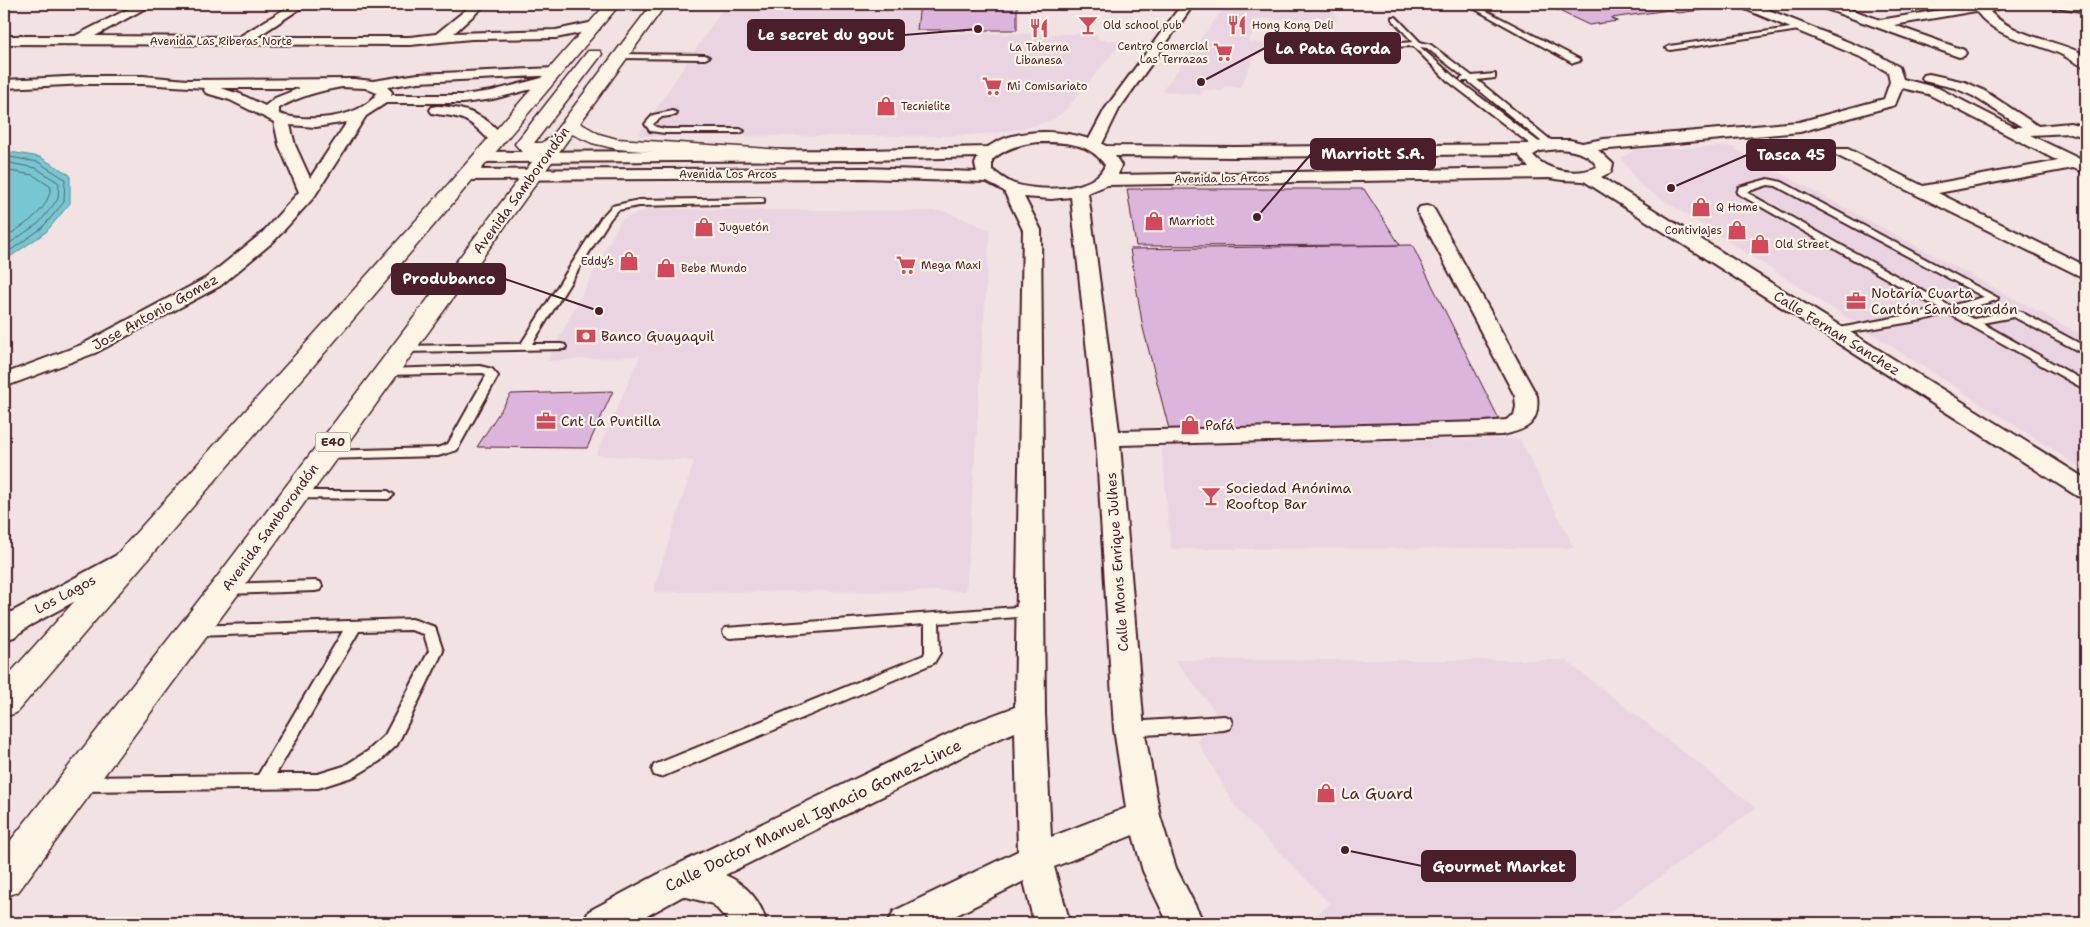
<svg xmlns="http://www.w3.org/2000/svg" width="2090" height="927" viewBox="0 0 2090 927" font-family="'Shantell Sans',sans-serif">
  <style>
    .built { fill: #ebd4e1 }
    .water { fill: #76c7d1; stroke: #64848f }
    .lines { fill: none; stroke-linecap: round; stroke-linejoin: round }
    .shore { stroke: #5c626d; stroke-width: 1 }
    .building { fill: #dcb5dd; stroke: #4a1f2b }
    .lane-casing { stroke: #4a1f2b; stroke-width: 4 }
    .street-casing { stroke: #4a1f2b; stroke-width: 4 }
    .highway-casing { stroke: #4a1f2b; stroke-width: 3 }
    .lane { fill: #fcf5e5; fill-rule: evenodd }
    .street { fill: #fcf5e5; fill-rule: evenodd }
    .highway { fill: #fcf5e5; fill-rule: evenodd }
    .labels { text-anchor: middle; stroke-width: 4.5; stroke-linejoin: round; paint-order: stroke }
    .far-poi-label { font-size: 11px; fill: #4a1f2b; stroke: #fcf5e5; text-anchor: start }
    .far-street-label { font-size: 11px; fill: #4a1f2b; stroke: #fcf5e5 }
    .shield { fill: #fcf5e5; stroke: #7f5f63; stroke-width: 1 }
    .shield-label { font-size: 12px; font-weight: bold; fill: #4a1f2b }
    .street-label { font-size: 14px; fill: #4a1f2b; stroke: #fcf5e5 }
    .poi-label { font-size: 14px; fill: #4a1f2b; stroke: #fcf5e5; text-anchor: start }
    .near-poi-label { font-size: 16px; fill: #4a1f2b; stroke: #fcf5e5; text-anchor: start }
    .near-street-label { font-size: 16px; fill: #4a1f2b; stroke: #fcf5e5 }
    .leader { fill: none; stroke: #4a1f2b; stroke-width: 2 }
    .callout-dot { fill: #4a1f2b; stroke: #fcf5e5; stroke-width: 2 }
    .callout { fill: #4a1f2b; stroke: #4a1f2b; stroke-width: 2 }
    .callout-label { font-size: 15px; text-anchor: middle; font-weight: bold; fill: #fff }
  </style>
  <rect width="100%" height="100%" fill="#f2e2e3"/>
  <filter id="ink" filterUnits="userSpaceOnUse"><feTurbulence type="fractalNoise" baseFrequency=".02" numOctaves="2"/><feDisplacementMap in="SourceGraphic" scale="10" xChannelSelector="R" yChannelSelector="G"/><feConvolveMatrix kernelMatrix="1 2 1 2 8 2 1 2 1" color-interpolation-filters="sRGB"/></filter>
  <g filter="url(#ink)">
    <!-- built -->
    <g class="built">
      <polygon points="726,4 920,4 917,30 914,33 1097,34 1099,40 1124,40 1064,112 1055,118 1034,126 996,133 954,136 638,136"/>
      <polygon points="1226,5 1331,6 1337,19 1260,19 1248,42 1268,44 1260,56 1255,55 1240,88 1225,86 1222,91 1205,90 1200,95 1162,91"/>
      <polygon points="1730,146 2086,337 2086,471 1640,185 1621,158 1636,150"/>
      <polygon points="649,209 944,211 990,230 966,591 653,592 694,461 596,455 640,356 547,361 621,220"/>
      <polygon points="1520,439 1574,548 1171,549 1161,443"/>
      <polygon points="1175,660 1565,660 1756,808 1595,923 1307,923 1330,904 1236,808 1197,740 1224,723"/>
    </g>
    <!-- water -->
    <polygon class="water" points="4,151 40,157 70,175 70,203 46,232 4,261"/>
    <g class="lines">
      <!-- shore -->
      <g class="shore">
        <polyline points="4,156 38,162 65,179 64,202 42,228 4,255"/>
        <polyline points="4,162 36,168 59,183 58,199 39,223 4,247"/>
        <path d="M4,170L33,175L51,187C47,213 24,225 4,238"/>
      </g>
    </g>
    <!-- building -->
    <g class="building">
      <polygon points="920,4 1017,4 1017,30 917,30"/>
      <polygon points="1544,4 1696,4 1709,9 1678,13 1669,10 1611,18 1618,21 1589,25"/>
      <polygon points="1127,189 1364,189 1400,245 1136,246"/>
      <polygon points="1412,245 1501,423 1169,429 1143,328 1130,249"/>
      <polygon points="613,391 587,448 477,447 511,394"/>
    </g>
    <g class="lines">
      <defs>
        <g id="lane">
          <polygon points="1477,6 1579,59 1580,61 1573,63 1475,9 1474,8"/>
          <polygon points="1392,17 1396,17 1420,42 1431,45 1472,76 1495,74 1495,78 1477,80 1553,142 1553,146 1547,146 1468,81 1461,81 1460,79 1464,77 1427,48 1420,47 1454,77 1540,143 1540,147 1534,147 1448,81 1413,46 1388,47 1388,45 1390,44 1413,42 1392,19"/>
          <polygon points="1803,26 1806,28 1805,29 1670,50 1666,48 1670,46"/>
          <polygon points="617,54 705,55 709,57 705,59 620,58 617,58"/>
          <polygon points="673,111 677,113 676,115 662,117 653,124 656,127 665,129 740,129 744,131 740,133 665,133 650,131 645,124 653,115"/>
          <path d="M1768,179L1782,182L1998,298L1997,300L1958,311L1974,319L2012,310L2021,312L2086,347V354L2082,353L2014,317L1982,323L2086,382V390L1948,313L1923,320L1834,335L1830,334L1829,332L1834,329L1940,309L1737,193L1739,187ZM1768,185L1776,186L1984,297L1950,306L1746,192Z"/>
          <polygon points="761,198 764,199 764,203 639,206 618,210 610,219 532,344 561,344 565,345 566,347 565,349 403,352 398,349 403,346 521,344 601,218 612,206 639,200"/>
          <polygon points="480,366 492,369 498,376 457,450 438,456 323,459 317,455 323,451 437,448 448,444 486,376 484,373 385,375 379,372 385,369"/>
          <polygon points="293,491 388,491 394,495 388,499 288,498 287,495 288,492"/>
          <polygon points="315,581 320,582 322,586 320,590 315,591 227,594 222,593 220,589 222,585 227,584"/>
          <polygon points="1030,606 1035,607 1037,611 1035,615 1030,616 939,623 940,653 934,663 666,775 660,777 654,775 652,770 654,765 924,655 925,652 925,624 730,638 725,636 723,632 725,628"/>
          <path d="M412,619L435,627L443,651L397,745L380,761L355,776L318,788L82,791L76,789L74,784L76,779L82,777L258,775L343,631L195,636L190,634L188,630L190,626ZM411,630L424,634L429,651L385,735L368,751L344,766L318,774H276L359,631Z"/>
          <polygon points="1224,716 1230,718 1232,723 1230,728 1224,730 1129,736 1123,734 1121,729 1123,724 1129,722"/>
        </g>
        <g id="street">
          <polygon points="138,4 153,4 95,36 239,37 293,4 307,4 257,37 410,37 436,34 473,4 486,4 454,33 556,30 594,22 600,26 599,29 556,38 471,39 410,45 4,44 4,36 75,36"/>
          <path d="M1182,4H1194L1119,109L1102,144L1106,146L1236,147L1527,144L1548,140H1570L1582,143L1604,139L1799,122L1884,99L1890,82L1888,72L1863,58L1740,7L1738,4H1754L1873,52L1899,67L1903,79L1938,88L2014,127H2022L1973,96L1955,88L1924,81L1922,78L1924,75L1929,74L1965,82L1983,90L2038,126L2070,123L2086,127V137L2070,133L2030,135L2086,162V173L2073,168L1938,193L2086,266V279L1836,155L1834,152L1836,149H1848L1923,186L2058,161L1928,94L1902,88L1895,105L1800,132L1598,150L1613,164L1611,172L1601,177L2086,479V498L2077,496L1584,181L1562,180L1549,178L1107,185L1088,193L1119,431L1485,422L1506,420L1514,415L1516,407L1515,396L1417,211L1420,207L1426,206L1432,207L1435,211L1537,396C1540,424 1527,430 1502,435L1120,445L1144,729L1160,816L1176,868L1204,923H1168L1143,871L1133,835L1054,867L1070,923H1034L1024,881L941,923H888L894,911L1018,851L1015,732L989,743L725,875C745,883 762,902 766,923H730L713,904L683,896L634,923H583L589,911L668,869L967,725L1015,707L1023,230L1004,191L987,182L864,178L466,180L460,179L458,175L460,171L466,170L864,168L977,172L975,164L978,157L868,160L482,162L476,160L474,157L476,154L482,152L868,150L988,147C1016,128 1058,129 1089,139L1105,109ZM1038,142C1064,142 1089,142 1105,165C1095,193 1036,192 1012,183C1005,180 998,174 992,170V160C1005,148 1021,144 1038,142ZM1559,149C1572,150 1591,153 1597,167C1578,176 1547,172 1533,155L1540,151ZM1518,154L1529,168L1118,175L1121,165L1115,156L1236,157ZM1024,197L1051,199L1071,197L1096,438L1114,729L1126,808L1051,837L1045,714L1041,230Z"/>
          <path d="M1819,4H1836L1880,20L1976,4H2003L2001,7L1990,12C2013,35 2049,39 2079,52L2086,57V67C2077,65 2068,57 2058,53C2029,41 1996,38 1976,11L1894,25L1964,50L1966,53L1964,56L1959,57L1821,7Z"/>
          <polygon points="2056,4 2086,4 2086,12 2058,7"/>
          <path d="M555,68L560,69L562,72L560,75L418,82L387,87L392,92L391,95H463L492,91L542,78L547,79L549,82L547,85L493,99L463,103H386L366,116L314,197L274,241L220,286L95,353L4,387V374L81,345L206,278L262,233L299,192L279,145L274,122L230,100L206,93L204,90L205,88L143,84H87L4,88V80L87,76H143L187,80L354,79L373,81L418,74ZM342,87L365,88L377,93C361,119 306,123 279,114V108C299,96 320,91 342,87ZM220,88H300L275,98L265,106L240,94ZM347,122L310,178L295,145L290,125L316,127Z"/>
          <path d="M437,106C464,107 489,116 505,139L503,142H491C481,132 471,120 456,117C448,115 440,115 432,113L430,110L432,107Z"/>
          <polygon points="124,554 133,556 137,563 133,570 29,626 14,637 4,640 4,616 115,556"/>
        </g>
        <g id="highway">
          <polygon points="606,4 620,4 452,204 16,713 4,717 4,680 438,196"/>
          <polygon points="652,4 666,4 580,123 599,134 617,139 784,150 791,152 793,156 791,160 784,162 617,149 592,143 572,134 236,597 18,892 4,897 4,849 214,581 538,154 522,152 515,144 518,140 588,51 600,51 602,54 600,57 534,143 541,143 550,138"/>
        </g>
      </defs>
      <!-- lane casing -->
      <use href="#lane" class="lane-casing"/>
      <!-- street casing -->
      <use href="#street" class="street-casing"/>
      <!-- highway casing -->
      <use href="#highway" class="highway-casing"/>
      <!-- lane -->
      <use href="#lane" class="lane"/>
      <!-- street -->
      <use href="#street" class="street"/>
      <!-- highway -->
      <use href="#highway" class="highway"/>
    </g>
  </g>
  <!-- icons -->
  <defs>
    <symbol id="bar-bare" viewBox="-9 -9 18 18"><path d="M-6-5H6L.8 .8V4.5H3.5V6h-7V4.5H-.8V.8Z" fill="#d1495b" stroke="#fcf5e5" stroke-width="2.5" paint-order="stroke"/></symbol>
    <symbol id="restaurant-bare" viewBox="-9 -9 18 18"><path d="M-5-6h1v4h1v-4h1v4h1v-4h1v5L-1.5 .5V6h-2V.5L-5-1ZM5-6V6H3V1.5H1.5Q1.5-4 5-6Z" fill="#d1495b" stroke="#fcf5e5" stroke-width="2.5" paint-order="stroke"/></symbol>
    <symbol id="supermarket-bare" viewBox="-9 -9 18 18"><path d="M-6-5.5h2.5l.6 2H6L4.5 2H-2.5L-4.4-4H-6ZM-1.5 3.2a1.3 1.3 0 1 0 .1 0ZM3 3.2a1.3 1.3 0 1 0 .1 0Z" fill="#d1495b" stroke="#fcf5e5" stroke-width="2.5" paint-order="stroke"/></symbol>
    <symbol id="shop-bare" viewBox="-9 -9 18 18"><path d="M-5-2.5h2.3a2.7 3.5 0 0 1 5.4 0H5L5.5 6h-11ZM-1.5-2.5h3a1.5 2.3 0 0 0-3 0Z" fill="#d1495b" stroke="#fcf5e5" stroke-width="2.5" paint-order="stroke"/></symbol>
    <symbol id="office-bare" viewBox="-9 -9 18 18"><path d="M-6-3h4V-5.5h4V-3h4V5H-6ZM-1-4.5V-3h2v-1.5ZM-6 0V1H6V0Z" fill="#d1495b" stroke="#fcf5e5" stroke-width="2.5" paint-order="stroke"/></symbol>
    <symbol id="bank-bare" viewBox="-9 -9 18 18"><path d="M-6-4H6V4H-6ZM0-2.3a2.3 2.3 0 1 0 0 4.6a2.3 2.3 0 1 0 0-4.6Z" fill="#d1495b" stroke="#fcf5e5" stroke-width="2.5" paint-order="stroke"/></symbol>
  </defs>
  <g fill-rule="evenodd">
    <use href="#bar-bare" x="1074" y="11" width="28" height="28"/>
    <use href="#restaurant-bare" x="1223" y="11" width="28" height="28"/>
    <use href="#restaurant-bare" x="1025" y="14" width="28" height="28"/>
    <use href="#supermarket-bare" x="1209" y="38" width="28" height="28"/>
    <use href="#supermarket-bare" x="978" y="72" width="28" height="28"/>
    <use href="#shop-bare" x="872" y="92" width="28" height="28"/>
    <use href="#shop-bare" x="1687" y="193" width="28" height="28"/>
    <use href="#shop-bare" x="1140" y="207" width="28" height="28"/>
    <use href="#shop-bare" x="690" y="213" width="28" height="28"/>
    <use href="#shop-bare" x="1723" y="216" width="28" height="28"/>
    <use href="#shop-bare" x="1746" y="230" width="28" height="28"/>
    <use href="#shop-bare" x="615" y="247" width="28" height="28"/>
    <use href="#supermarket-bare" x="892" y="251" width="28" height="28"/>
    <use href="#shop-bare" x="652" y="254" width="28" height="28"/>
    <use href="#office-bare" x="1842" y="287" width="28" height="28"/>
    <use href="#bank-bare" x="572" y="322" width="28" height="28"/>
    <use href="#office-bare" x="532" y="407" width="28" height="28"/>
    <use href="#shop-bare" x="1176" y="411" width="28" height="28"/>
    <use href="#bar-bare" x="1197" y="482" width="28" height="28"/>
    <use href="#shop-bare" x="1312" y="779" width="28" height="28"/>
  </g>
  <g class="labels">
    <!-- far-poi labels -->
    <g class="far-poi-label">
      <text x="1103" y="29">Old school pub</text>
      <text x="1252" y="29">Hong Kong Deli</text>
      <text x="1208" y="50" text-anchor="end">Centro Comercial<tspan x="1208" dy="13">Las Terrazas</tspan></text>
      <text x="1039" y="51" text-anchor="middle">La Taberna<tspan x="1039" dy="13">Libanesa</tspan></text>
      <text x="1007" y="90">Mi Comisariato</text>
      <text x="901" y="110">Tecnielite</text>
      <text x="1716" y="211">Q Home</text>
      <text x="1169" y="225">Marriott</text>
      <text x="719" y="231">Juguetón</text>
      <text x="1722" y="234" text-anchor="end">Contiviajes</text>
      <text x="1775" y="248">Old Street</text>
      <text x="614" y="265" text-anchor="end">Eddy’s</text>
      <text x="921" y="269">Mega Maxi</text>
      <text x="681" y="272">Bebe Mundo</text>
    </g>
    <!-- far-street labels -->
    <g class="far-street-label">
      <text x="221" y="45">Avenida Las Riberas Norte</text>
      <text x="728" y="178">Avenida Los Arcos</text>
      <text transform="translate(1222 178) rotate(-1)" y="4">Avenida los Arcos</text>
    </g>
    <!-- shield labels -->
    <rect class="shield" x="315.5" y="432.5" width="35" height="19" rx="4"/>
    <g class="shield-label">
      <text x="333" y="446">E40</text>
    </g>
    <!-- street labels -->
    <g class="street-label">
      <text transform="translate(521 190) rotate(-54)" y="5">Avenida Samborondón</text>
      <text transform="translate(155 312) rotate(-29)" y="5">Jose Antonio Gomez</text>
      <text transform="translate(1837 333) rotate(32)" y="5">Calle Fernan Sanchez</text>
      <text transform="translate(270 527) rotate(-54)" y="5">Avenida Samborondón</text>
      <text transform="translate(1117 562) rotate(-94)" y="5">Calle Mons Enrique Julhes</text>
      <text transform="translate(65 594) rotate(-28)" y="5">Los Lagos</text>
    </g>
    <!-- poi labels -->
    <g class="poi-label">
      <text x="1871" y="298">Notaría Cuarta<tspan x="1871" dy="16">Cantón Samborondón</tspan></text>
      <text x="601" y="341">Banco Guayaquil</text>
      <text x="561" y="426">Cnt La Puntilla</text>
      <text x="1205" y="430">Pafá</text>
      <text x="1226" y="493">Sociedad Anónima<tspan x="1226" dy="16">Rooftop Bar</tspan></text>
    </g>
    <!-- near-poi labels -->
    <g class="near-poi-label">
      <text x="1341" y="799">La Guard</text>
    </g>
    <!-- near-street labels -->
    <g class="near-street-label">
      <text transform="translate(813 815) rotate(-26)" y="6">Calle Doctor Manuel Ignacio Gomez-Lince</text>
    </g>
  </g>
  <!-- callouts -->
  <path class="leader" d="M978 29L904 35M1201 82L1265 48M1257 217L1311 154M1671 188L1747 155M599 311L505 279M1345 850L1422 866"/>
  <g class="callout-dot">
    <circle cx="978" cy="29" r="5"/>
    <circle cx="1201" cy="82" r="5"/>
    <circle cx="1257" cy="217" r="5"/>
    <circle cx="1671" cy="188" r="5"/>
    <circle cx="599" cy="311" r="5"/>
    <circle cx="1345" cy="850" r="5"/>
  </g>
  <g class="callout">
    <rect x="748" y="20" width="156" height="30" rx="5"/>
    <rect x="1265" y="33" width="135" height="30" rx="5"/>
    <rect x="1311" y="139" width="124" height="30" rx="5"/>
    <rect x="1747" y="140" width="88" height="30" rx="5"/>
    <rect x="392" y="264" width="113" height="30" rx="5"/>
    <rect x="1422" y="851" width="153" height="30" rx="5"/>
  </g>
  <g class="callout-label">
    <text x="826" y="40">Le secret du gout</text>
    <text x="1333" y="54">La Pata Gorda</text>
    <text x="1373" y="159">Marriott S.A.</text>
    <text x="1791" y="160">Tasca 45</text>
    <text x="449" y="284">Produbanco</text>
    <text x="1499" y="872">Gourmet Market</text>
  </g>
  <!-- margin -->
  <rect width="2090" height="927" fill="none" stroke="#fcf5e5" stroke-width="20"/>
  <rect x="10" y="10" width="2070" height="907" fill="none" stroke="#4a1f2b" stroke-width="2" filter="url(#ink)"/>
</svg>
